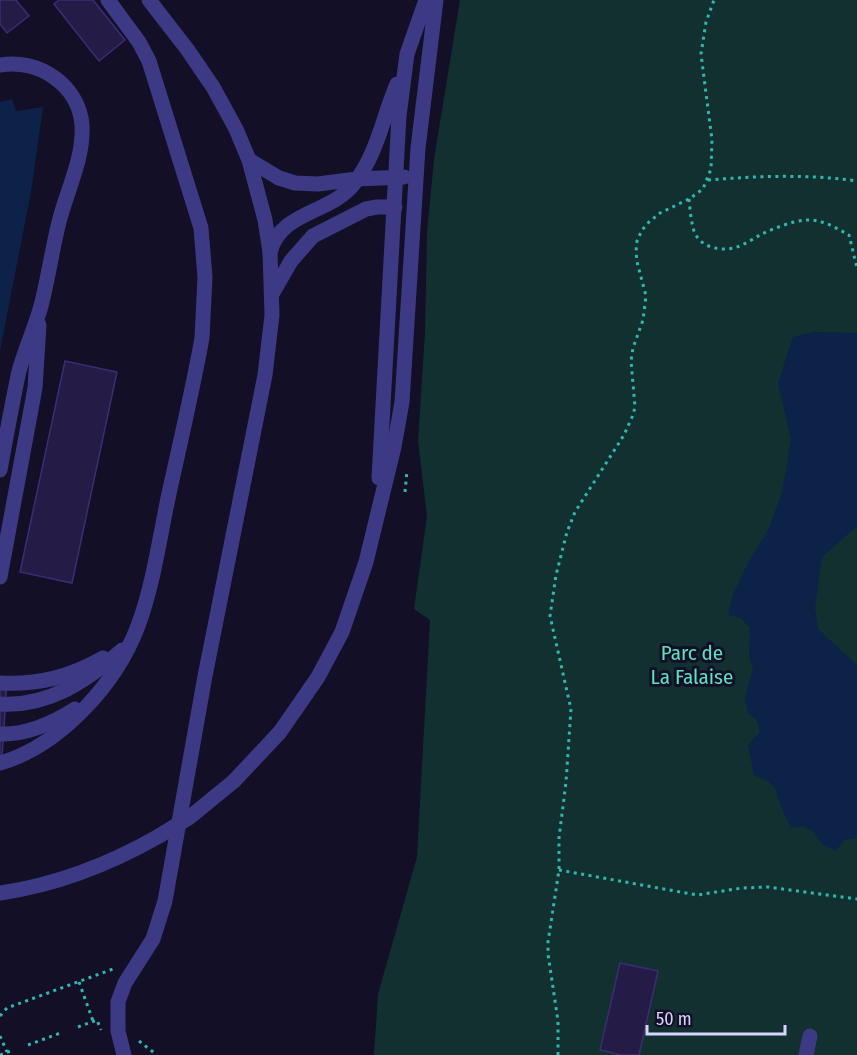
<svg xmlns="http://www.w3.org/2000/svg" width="857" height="1055" viewBox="0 0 857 1055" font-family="'Fira Sans Condensed',sans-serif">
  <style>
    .green { fill: #12302f }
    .water { fill: #0c2248 }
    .building { fill: #241b47; stroke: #3b2d73; stroke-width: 1.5 }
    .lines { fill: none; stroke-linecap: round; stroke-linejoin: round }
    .path { stroke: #2fb8b0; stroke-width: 3; stroke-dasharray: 3 4.5; stroke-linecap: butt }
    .minor { stroke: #3d3a85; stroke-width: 15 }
    .minor-bridge { stroke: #3d3a85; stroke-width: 15 }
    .labels { text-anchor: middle; stroke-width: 6; stroke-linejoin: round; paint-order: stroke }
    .park-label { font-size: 21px; fill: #5fe0c0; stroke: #130f26 }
  </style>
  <rect width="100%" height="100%" fill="#130f26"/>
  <!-- green -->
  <polygon class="green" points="460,0 857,0 857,1055 374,1055 378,994 417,857 430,620 414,609 427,516 418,441 425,332 427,233 434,159"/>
  <!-- water -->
  <g class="water">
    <polygon points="12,99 16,111 43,107 31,192 0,351 0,102"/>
    <path d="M814,332L857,333V526L822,557L815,608L818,629L857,665V838L844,840L836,851L822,844L814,832L804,826L791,828C789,822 785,817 783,811C774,789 780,785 754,775L748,745L760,732L756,719L748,713L745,698L753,668L749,656L750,628L741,618L728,615L733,594L747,565L769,528L782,492L791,440L778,383L793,337Z"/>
  </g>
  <!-- building -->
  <g class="building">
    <polygon points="0,0 16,0 29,16 7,33 0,24"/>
    <polygon points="59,0 93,0 125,40 99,61 54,4"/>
    <polygon points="65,361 117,372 72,583 20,572"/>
    <polygon points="0,677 7,678 2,759 0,759"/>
    <polygon points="620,963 658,971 639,1055 622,1055 600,1050"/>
  </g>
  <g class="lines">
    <!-- path -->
    <g class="path">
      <path d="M708,180C758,176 807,174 857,181"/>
      <path d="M689,199C690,210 691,221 694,231C700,248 722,252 737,247C746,244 754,238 762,234C775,228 792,221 806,220C822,219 836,228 849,235L857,268"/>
      <polyline points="405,492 407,471"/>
      <polyline points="559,870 697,895 742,888 768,887 857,899"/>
      <polyline points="79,982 93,1021"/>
      <polyline points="0,1016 7,1008 113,969"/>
      <polyline points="78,1027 97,1020 101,1030"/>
      <polyline points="0,1036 7,1052"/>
      <polyline points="139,1041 157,1055"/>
      <polyline points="28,1045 63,1032"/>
      <polyline points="0,1055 13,1050"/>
      <polyline points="558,1055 558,1021 548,954 548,942 559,870 559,838 566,782 571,709 550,616 556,575 567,532 575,512 624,435 633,415 635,407 631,361 633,348 643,320 646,296 637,262 636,251 637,241 642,230 649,222 660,213 689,199 703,189 711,169 712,140 701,54 706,22 714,0"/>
    </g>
    <!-- minor -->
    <g class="minor">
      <path d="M0,65C38,58 79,85 82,125C84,158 67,190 59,222C52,250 48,279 41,306C35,328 25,349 19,371C12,404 6,437 0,470"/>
      <polyline points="249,160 279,178 295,183 318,184 357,179 404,177"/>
      <path d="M270,252C281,211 329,214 353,185C378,153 382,119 397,84"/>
      <polyline points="272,294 291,261 313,236 366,209 377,207 395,207"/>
      <polyline points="379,478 399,116 407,54 426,0"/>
      <polyline points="0,577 35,388 39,325"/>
      <path d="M0,683C39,685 69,677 103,658"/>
      <path d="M0,704C48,707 87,681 122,650"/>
      <path d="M0,734C27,735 53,723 75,709"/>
      <path d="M0,763C60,746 116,684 138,626C154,583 160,534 170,489C181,439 193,388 202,338L205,277L201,228L149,61L139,42L108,0"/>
      <polyline points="234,781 280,732 318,677 342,632 366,562 394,447 402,402 418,148 436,0"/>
      <path d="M0,893C56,885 110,864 159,836"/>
      <polyline points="124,1055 118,1031 118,1002 125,983 153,939 165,901 205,676 265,375 272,315 270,252 265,220 249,160 236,129 213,87 187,49 149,0"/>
      <polyline points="806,1055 810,1036"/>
    </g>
    <!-- minor-bridge -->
    <polyline class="minor-bridge" points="159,836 190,817 234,781"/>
  </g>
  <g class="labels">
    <!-- park labels -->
    <g class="park-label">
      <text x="692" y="660">Parc de<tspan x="692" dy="24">La Falaise</tspan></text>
    </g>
  </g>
  <!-- scale -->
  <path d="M647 1025v9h138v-9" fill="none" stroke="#d9d4ff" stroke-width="3"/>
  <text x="656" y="1025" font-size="18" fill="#d9d4ff" stroke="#130f26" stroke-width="4.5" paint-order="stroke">50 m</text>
</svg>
